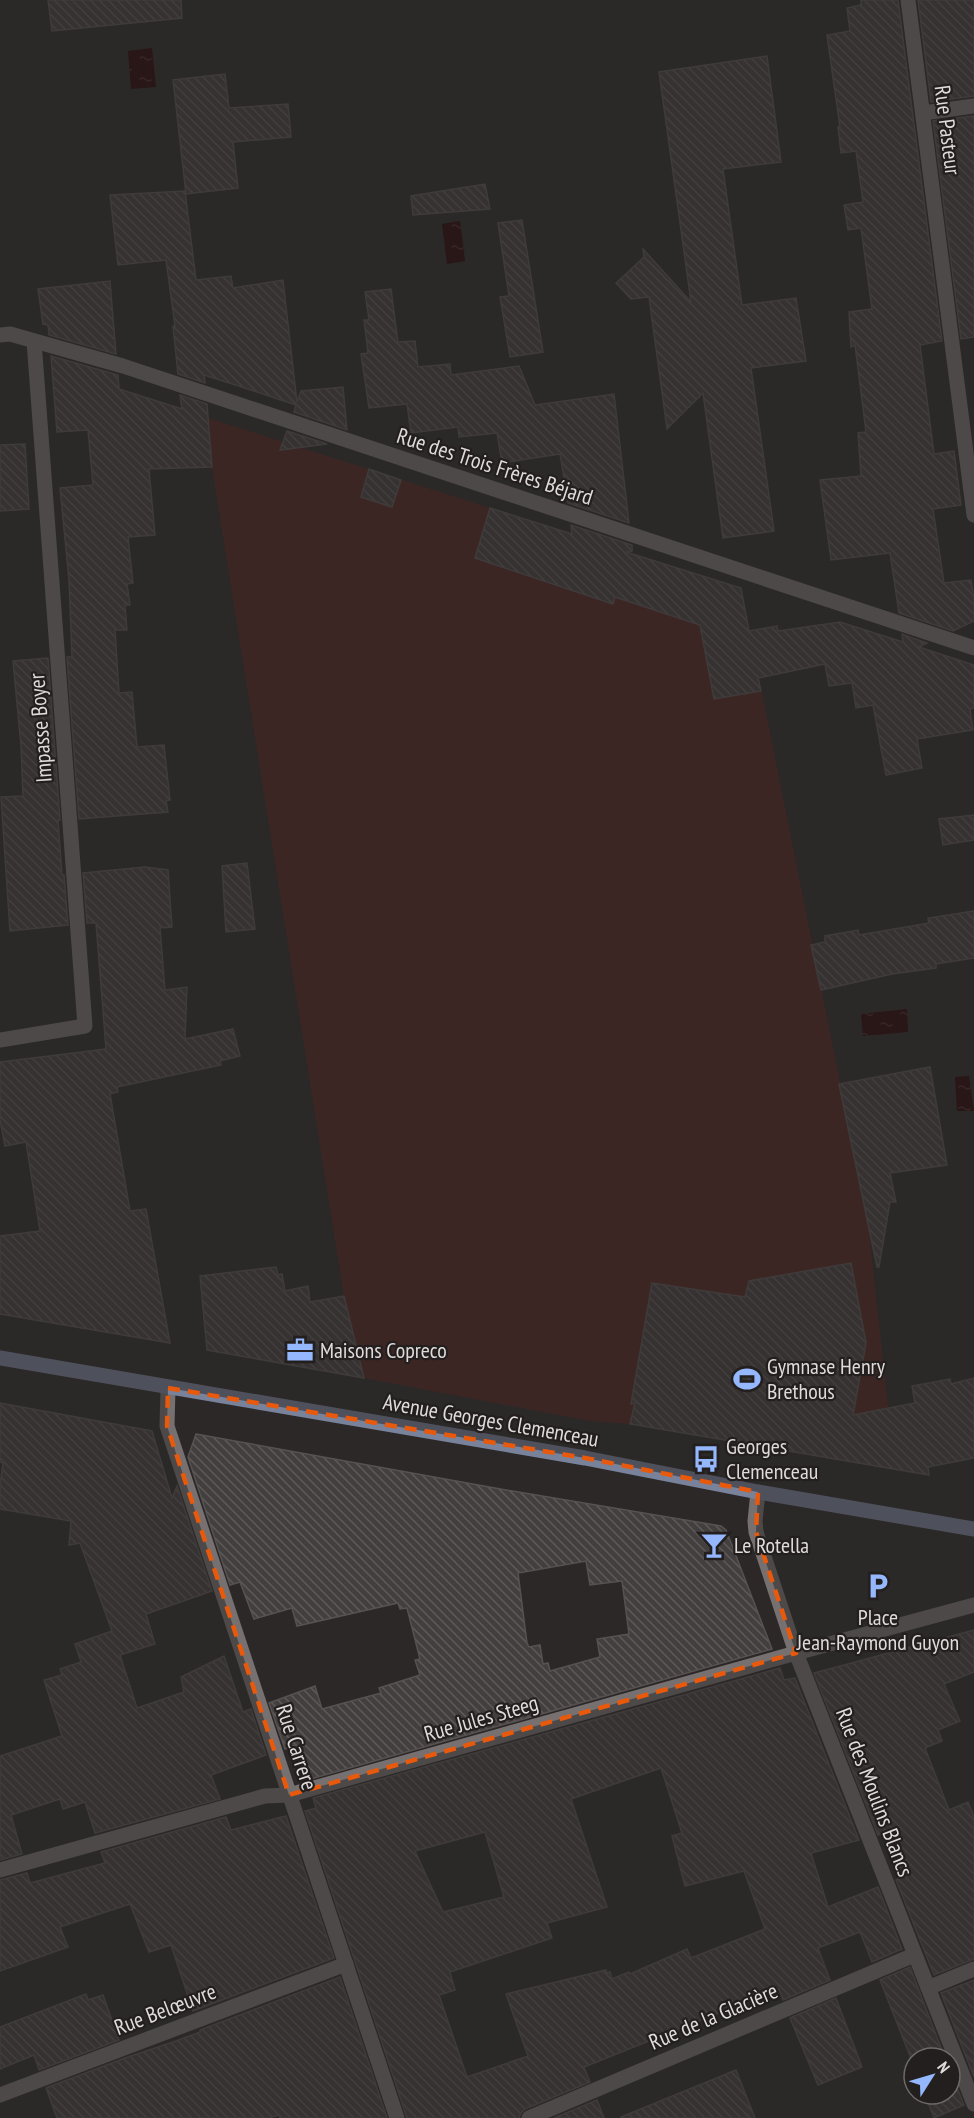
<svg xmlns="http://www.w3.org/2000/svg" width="974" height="2118" viewBox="0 0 974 2118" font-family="'PT Sans Narrow',sans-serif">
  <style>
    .green { fill: #512520 }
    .water { fill: url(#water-ripples) }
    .building { fill: url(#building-back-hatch); stroke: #575252; stroke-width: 1.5; fill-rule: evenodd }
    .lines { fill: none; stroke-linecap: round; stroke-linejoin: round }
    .minor { stroke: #767170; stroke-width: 15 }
    .secondary { stroke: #78829b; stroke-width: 15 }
    .marked { fill: none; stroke: #e8590c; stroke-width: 4.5; stroke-dasharray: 12 8; stroke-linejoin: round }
    .labels { text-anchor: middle; stroke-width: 4.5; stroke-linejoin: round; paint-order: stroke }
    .street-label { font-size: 22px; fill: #dedbda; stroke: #231f1e }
    .poi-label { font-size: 22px; fill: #dedbda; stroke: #231f1e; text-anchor: start }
  </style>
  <defs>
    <pattern id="water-ripples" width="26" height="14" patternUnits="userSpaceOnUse" patternTransform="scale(1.5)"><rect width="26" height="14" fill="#260000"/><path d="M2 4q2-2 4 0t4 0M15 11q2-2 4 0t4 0" fill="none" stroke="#452525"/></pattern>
    <pattern id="building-back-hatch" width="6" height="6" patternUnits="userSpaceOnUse" patternTransform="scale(1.5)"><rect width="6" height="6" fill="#443f3f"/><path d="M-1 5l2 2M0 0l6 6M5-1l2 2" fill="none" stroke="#5f5a5a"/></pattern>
  </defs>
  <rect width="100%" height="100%" fill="#2c2828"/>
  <!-- green -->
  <polygon class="green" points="208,418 741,588 868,1222 890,1425 885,1468 630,1424 591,1421 364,1378 344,1296 212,467"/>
  <!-- water -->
  <g class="water">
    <polygon points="152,48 156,87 131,89 128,51"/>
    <polygon points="460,221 465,261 447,264 442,224"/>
    <polygon points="907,1009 908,1032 863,1036 861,1014"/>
    <polygon points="969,1076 974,1111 957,1111 955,1077"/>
  </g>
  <!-- building -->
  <g class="building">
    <polygon points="48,0 181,0 182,18 52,31"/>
    <polygon points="861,0 898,0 942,341 920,345 934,454 954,451 961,505 933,509 944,583 971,580 974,600 974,621 953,631 899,613 890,553 831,560 820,480 861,476 858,433 866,432 855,345 851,347 849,312 872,309 861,228 848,230 844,205 863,202 856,151 841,153 838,127 840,127 827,35 850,31 847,8 861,5"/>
    <polygon points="918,0 974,0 974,96 931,102"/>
    <polygon points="767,56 781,162 723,169 742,305 796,298 806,361 751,368 774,531 723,538 703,393 667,429 649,297 631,299 616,283 644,257 643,249 691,302 659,72"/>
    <polygon points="225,74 229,108 288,104 291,137 233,142 238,188 186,194 173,80"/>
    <polygon points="974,116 974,337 961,339 933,121"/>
    <polygon points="485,184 490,209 413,215 411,196"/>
    <polygon points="185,191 196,280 231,276 233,288 283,280 297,402 301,391 343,387 347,430 294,412 296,405 245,388 204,375 205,383 178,374 173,326 175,326 166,260 118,265 110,195"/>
    <polygon points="522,220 543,352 510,357 500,297 509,296 498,223"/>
    <polygon points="110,281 116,354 49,335 48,325 43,324 38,289"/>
    <polygon points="391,289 398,342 415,341 418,367 450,364 451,375 519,366 535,405 614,394 629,523 568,503 560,454 502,463 497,433 459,437 458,427 411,433 407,404 369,408 361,354 368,353 364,320 369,320 365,292"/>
    <polygon points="51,356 118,375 119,389 182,409 180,395 207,404 212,467 149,469 155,535 128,537 133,583 127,584 130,605 125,605 127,630 115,630 119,693 132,692 137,747 164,745 170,800 166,801 168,812 79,819 67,657 72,657 69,580 60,488 93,485 88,430 57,432"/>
    <polygon points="287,431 327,444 280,450"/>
    <polygon points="25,444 29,509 0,511 0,445"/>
    <polygon points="369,469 401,480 392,507 361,497"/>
    <polygon points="490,508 572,534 571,525 632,545 632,551 626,552 741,588 749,631 777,626 778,631 840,622 903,642 902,634 927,643 919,647 974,665 974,708 970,709 973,730 917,739 922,768 886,775 873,705 856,708 852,683 829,686 825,664 758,678 761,691 714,699 700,625 615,597 613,604 475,558"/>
    <polygon points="48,658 60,820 58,820 62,875 64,875 68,925 10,931 1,797 23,796 21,746 13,661"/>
    <polygon points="974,815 974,840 943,845 939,819"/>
    <polygon points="247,863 255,929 226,932 222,866"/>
    <polygon points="145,867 168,870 172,927 160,928 165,990 187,987 185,1039 233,1029 240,1056 220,1061 221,1065 117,1087 118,1092 110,1094 130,1211 146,1209 170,1343 0,1314 0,1236 40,1231 26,1142 5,1146 0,1120 0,1062 106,1049 96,923 87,923 83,873"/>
    <polygon points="974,911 974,958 936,964 936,968 892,974 821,990 811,945 825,942 825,936 858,930 859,935 929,923 928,918"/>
    <polygon points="930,1067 947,1165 890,1173 896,1202 890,1202 879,1267 877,1267 839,1084"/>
    <polygon points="851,1263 866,1343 853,1415 915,1403 912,1386 950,1379 951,1384 974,1378 974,1458 928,1467 929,1475 630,1424 635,1403 631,1404 652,1283 745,1297 749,1281"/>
    <polygon points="276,1267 278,1275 282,1274 285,1291 308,1286 310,1302 344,1296 364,1378 207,1350 200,1276"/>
    <polygon points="0,1403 152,1431 172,1498 177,1486 212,1591 146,1614 155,1644 120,1655 137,1708 184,1692 181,1677 224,1656 243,1712 251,1709 266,1755 211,1775 220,1799 95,1833 85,1802 63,1809 60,1799 11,1815 22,1854 0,1860 0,1756 62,1736 44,1680 62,1675 60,1669 81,1662 75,1644 112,1631 80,1543 69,1545 71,1521 0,1509 0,1485 3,1463 0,1462"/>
    <path d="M196,1434L506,1490L721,1526L726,1530L772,1649L307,1780L296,1745L285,1749L269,1703L315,1686L322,1709L381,1693L379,1688L420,1675L415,1660L420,1659L407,1608L400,1609L398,1603L297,1626L292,1608L254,1619L240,1582L230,1585L188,1457ZM586,1561L590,1585L622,1581L629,1634L597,1639L600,1657L550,1671L548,1663L543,1664L540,1645L529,1647L527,1643L518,1573Z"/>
    <polygon points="974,1630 974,1672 944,1684 960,1721 938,1730 942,1741 925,1748 949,1810 968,1802 974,1817 974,1959 934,1975 896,1880 903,1877 885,1833 878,1835 814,1673"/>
    <path d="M780,1668L784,1680L795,1678L859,1840L811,1853L828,1907L878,1887L902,1949L872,1962L860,1932L818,1948L830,1980L783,2000L779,1989L584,2067L590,2082L525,2109L521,2113L519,2118H407L305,1811L316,1808L313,1798ZM661,1768L682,1833L672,1836L685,1886L744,1871L765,1929L691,1958L687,1949L630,1974L629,1972L612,1979L610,1972L607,1973L606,1970L506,1994L528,2056L467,2077L439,1995L455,1990L450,1972L552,1938L547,1923L607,1907L571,1799ZM485,1832L504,1897L443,1912L415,1851Z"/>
    <polygon points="286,1816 334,1958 193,2011 171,1945 149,1952 130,1904 60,1927 68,1947 0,1971 0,1880 27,1873 30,1883 105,1863 101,1852 226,1817 231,1830"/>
    <polygon points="910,1967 945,2058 914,2058 914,2066 880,1980"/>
    <polygon points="340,1977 387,2118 280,2118 279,2115 269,2118 57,2118 46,2088 125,2058 173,2042 200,2032 200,2030"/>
    <polygon points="974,1980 974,2077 941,1993"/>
    <polygon points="86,1994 88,2000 103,1995 119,2040 39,2070 34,2055 0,2069 0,2027"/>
    <polygon points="836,1998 862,2067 818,2085 790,2018"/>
    <polygon points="736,2070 755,2118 621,2118 621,2117"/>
    <polygon points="950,2070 964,2105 934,2118 925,2094 950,2094"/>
    <polygon points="597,2100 604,2118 554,2118"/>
  </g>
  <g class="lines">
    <!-- minor -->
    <g class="minor">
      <polyline points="908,0 974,515"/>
      <polyline points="923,113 974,106"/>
      <polyline points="0,335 10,334 123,366 974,648"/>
      <polyline points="0,1040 85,1026 34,341"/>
      <polyline points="168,1388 167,1426 397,2118"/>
      <polyline points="758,1492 755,1521 756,1532 796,1653 974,2104"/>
      <polyline points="0,1870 265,1796 289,1795 796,1653 974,1605"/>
      <polyline points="928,1988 974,1969"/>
      <polyline points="0,2095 346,1964"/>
      <polyline points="529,2118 914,1955"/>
    </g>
    <!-- secondary -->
    <polyline class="secondary" points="0,1358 585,1458 758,1492 974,1529"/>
  </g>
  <!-- marked area -->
  <path d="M0 0H974V2118H0ZM168,1388L585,1458L758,1492L756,1532L796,1653L289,1795L167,1426Z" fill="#2c2828" fill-opacity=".55" fill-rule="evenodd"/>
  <path class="marked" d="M168,1388L585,1458L758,1492L756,1532L796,1653L289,1795L167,1426Z"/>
  <!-- icons -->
  <defs>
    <symbol id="office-bare" viewBox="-9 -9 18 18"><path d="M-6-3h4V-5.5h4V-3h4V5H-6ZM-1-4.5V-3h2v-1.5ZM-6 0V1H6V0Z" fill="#94b7fd" stroke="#231f1e" stroke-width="2.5" paint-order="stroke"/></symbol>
    <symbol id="stadium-bare" viewBox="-9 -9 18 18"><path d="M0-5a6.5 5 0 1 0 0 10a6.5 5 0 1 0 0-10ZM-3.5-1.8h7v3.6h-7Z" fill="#94b7fd" stroke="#231f1e" stroke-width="2.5" paint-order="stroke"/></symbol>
    <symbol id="bus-bare" viewBox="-9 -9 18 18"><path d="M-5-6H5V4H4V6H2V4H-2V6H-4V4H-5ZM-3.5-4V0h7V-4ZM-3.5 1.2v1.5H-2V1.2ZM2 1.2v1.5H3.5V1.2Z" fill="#94b7fd" stroke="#231f1e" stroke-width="2.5" paint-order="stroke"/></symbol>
    <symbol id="bar-bare" viewBox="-9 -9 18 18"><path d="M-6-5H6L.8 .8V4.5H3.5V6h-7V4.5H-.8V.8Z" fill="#94b7fd" stroke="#231f1e" stroke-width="2.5" paint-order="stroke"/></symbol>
    <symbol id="parking-bare" viewBox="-9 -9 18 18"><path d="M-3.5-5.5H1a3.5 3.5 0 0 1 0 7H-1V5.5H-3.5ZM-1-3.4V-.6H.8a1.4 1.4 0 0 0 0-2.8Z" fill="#94b7fd" stroke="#231f1e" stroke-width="2.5" paint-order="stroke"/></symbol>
  </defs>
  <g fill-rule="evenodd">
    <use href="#office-bare" x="281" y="1331" width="38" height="38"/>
    <use href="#stadium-bare" x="728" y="1360" width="38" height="38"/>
    <use href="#bus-bare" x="687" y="1440" width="38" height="38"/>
    <use href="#bar-bare" x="695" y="1526" width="38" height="38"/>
    <use href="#parking-bare" x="859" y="1567" width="38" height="38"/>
  </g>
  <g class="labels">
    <!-- street labels -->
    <g class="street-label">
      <text transform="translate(948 130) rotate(83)" y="8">Rue Pasteur</text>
      <text transform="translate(495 466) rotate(18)" y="8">Rue des Trois Frères Béjard</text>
      <text transform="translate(40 728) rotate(-94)" y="8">Impasse Boyer</text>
      <text transform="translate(491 1420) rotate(10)" y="8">Avenue Georges Clemenceau</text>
      <text transform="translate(481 1718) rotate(-16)" y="8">Rue Jules Steeg</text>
      <text transform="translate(297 1747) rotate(72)" y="8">Rue Carrere</text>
      <text transform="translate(875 1792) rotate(69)" y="8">Rue des Moulins Blancs</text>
      <text transform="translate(165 2009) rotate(-21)" y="8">Rue Belœuvre</text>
      <text transform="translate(713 2016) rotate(-23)" y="8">Rue de la Glacière</text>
    </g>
    <!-- poi labels -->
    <g class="poi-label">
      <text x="320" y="1358">Maisons Copreco</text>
      <text x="767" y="1374">Gymnase Henry<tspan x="767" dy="25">Brethous</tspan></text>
      <text x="726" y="1454">Georges<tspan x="726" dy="25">Clemenceau</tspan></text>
      <text x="734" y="1553">Le Rotella</text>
      <text x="878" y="1625" text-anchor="middle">Place<tspan x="878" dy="25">Jean-Raymond Guyon</tspan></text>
    </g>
  </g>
  <!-- north arrow -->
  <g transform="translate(932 2076) rotate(53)"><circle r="28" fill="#231f1e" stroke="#6e6a69" stroke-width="1.5"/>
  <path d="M0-4.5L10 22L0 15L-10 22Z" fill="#94b7fd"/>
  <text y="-9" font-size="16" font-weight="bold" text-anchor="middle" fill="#dedbda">N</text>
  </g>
</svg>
